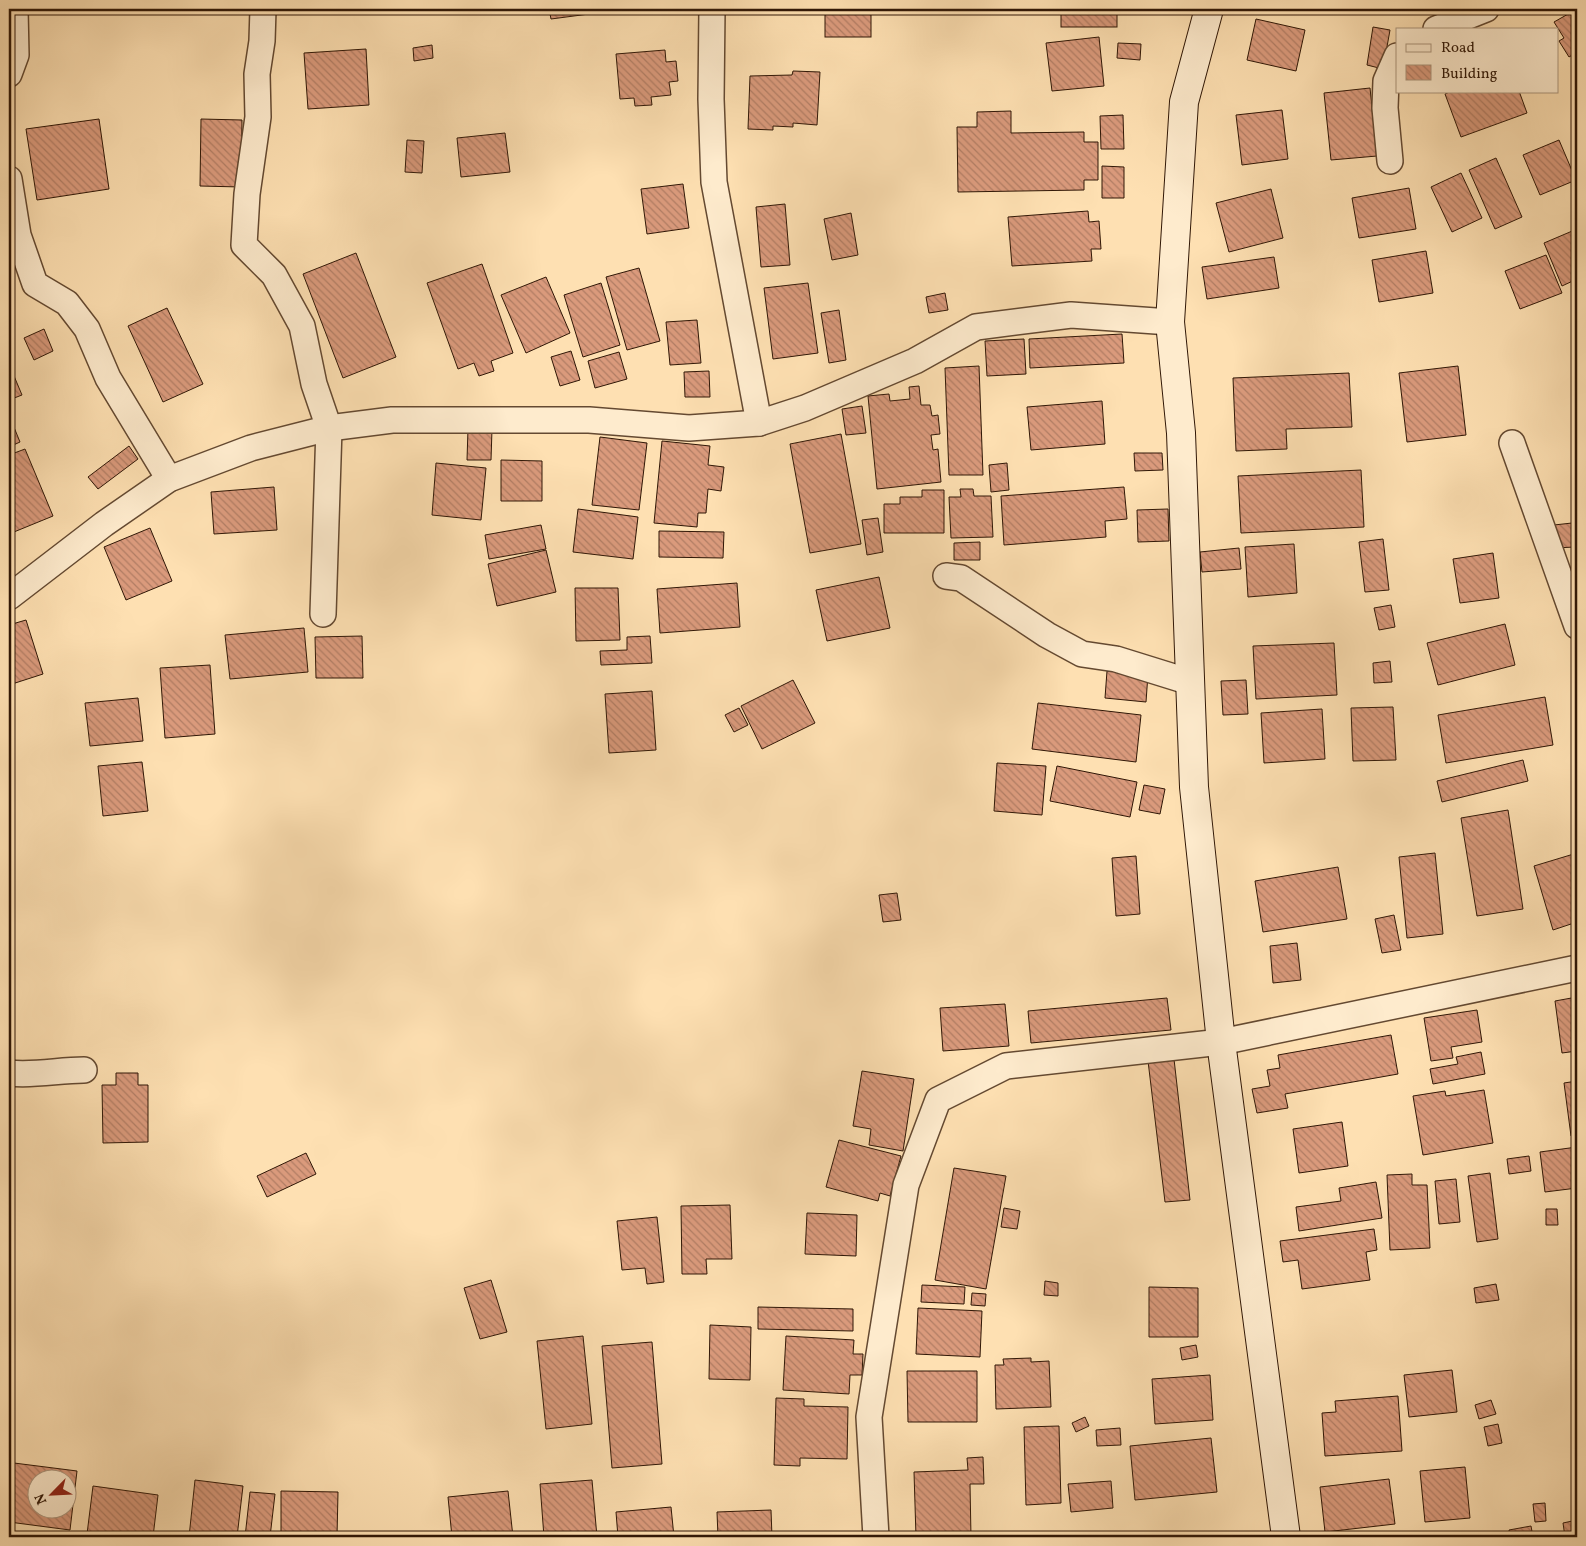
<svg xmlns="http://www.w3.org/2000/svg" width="1586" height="1546" viewBox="0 0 1586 1546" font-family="Vollkorn,serif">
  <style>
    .building { fill: url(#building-back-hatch); stroke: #301706; fill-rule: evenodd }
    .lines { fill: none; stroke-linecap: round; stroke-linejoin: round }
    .street-casing { stroke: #644931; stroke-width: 28 }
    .secondary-casing { stroke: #301706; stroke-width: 30 }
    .street { stroke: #feebcd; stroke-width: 25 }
    .secondary { stroke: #feebcd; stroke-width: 28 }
  </style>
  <defs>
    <pattern id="building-back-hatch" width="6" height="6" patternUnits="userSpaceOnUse" patternTransform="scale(1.25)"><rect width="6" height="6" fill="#da9a7c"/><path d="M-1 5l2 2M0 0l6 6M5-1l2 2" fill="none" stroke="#b17d64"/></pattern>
  </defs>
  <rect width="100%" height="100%" fill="#fee0b2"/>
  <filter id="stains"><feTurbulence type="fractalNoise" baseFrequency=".004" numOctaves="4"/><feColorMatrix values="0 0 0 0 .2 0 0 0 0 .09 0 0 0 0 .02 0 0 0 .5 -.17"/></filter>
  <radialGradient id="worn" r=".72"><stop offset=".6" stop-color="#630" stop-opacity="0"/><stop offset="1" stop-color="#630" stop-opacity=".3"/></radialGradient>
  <!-- building -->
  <g class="building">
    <polygon points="549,9 627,9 551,19"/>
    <rect x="825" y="9" width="46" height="28"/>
    <rect x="1061" y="9" width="56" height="18"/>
    <polygon points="1577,9 1577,60 1574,54 1569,57 1559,41 1564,38 1554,22"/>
    <polygon points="1256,19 1305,30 1296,71 1247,60"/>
    <polygon points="1373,27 1390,30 1383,69 1367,65"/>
    <polygon points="1099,37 1104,86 1052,91 1046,43"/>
    <polygon points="1118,43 1141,44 1140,60 1117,58"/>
    <polygon points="432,45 433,58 414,61 413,48"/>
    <polygon points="366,49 369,105 308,109 304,53"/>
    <polygon points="665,50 666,62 676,61 678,81 669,82 671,95 651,97 652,105 635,106 634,98 620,99 616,54"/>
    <polygon points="793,71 820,72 817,125 793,123 793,127 773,126 773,130 748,129 750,76 792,75"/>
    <polygon points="1370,88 1377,156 1331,160 1324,93"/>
    <polygon points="1452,91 1519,91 1527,113 1461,137 1445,94"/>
    <polygon points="1282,110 1288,159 1242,165 1236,115"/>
    <polygon points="1011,111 1011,133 1084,132 1084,142 1098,142 1098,180 1084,180 1084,190 958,192 957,127 977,127 977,112"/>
    <polygon points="1123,115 1124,149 1101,149 1100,116"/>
    <polygon points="99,119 109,189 37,200 26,129"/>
    <polygon points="201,119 242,120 241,187 200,186"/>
    <polygon points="505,133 510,172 461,177 457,138"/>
    <polygon points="407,140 424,141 422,173 405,172"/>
    <polygon points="1559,140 1576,180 1540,195 1523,155"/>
    <polygon points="1496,158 1522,217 1495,229 1469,170"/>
    <polygon points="1102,166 1124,167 1124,198 1102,198"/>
    <polygon points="1461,173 1482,218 1452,232 1431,187"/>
    <polygon points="683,184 689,228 647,234 641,189"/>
    <polygon points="1409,188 1416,229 1359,238 1352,198"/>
    <polygon points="1271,189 1283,238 1229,252 1216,203"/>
    <polygon points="785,204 790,265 761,267 756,207"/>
    <polygon points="1088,211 1089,222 1099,221 1101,249 1091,249 1092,261 1012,266 1008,217"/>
    <polygon points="851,213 858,255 832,260 824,219"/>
    <polygon points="1577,229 1577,279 1562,286 1544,243"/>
    <polygon points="1426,251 1433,293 1379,302 1372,260"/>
    <polygon points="356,253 396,357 343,378 303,274"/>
    <polygon points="1546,255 1562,293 1520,309 1505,271"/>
    <polygon points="1274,257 1279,288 1207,299 1202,267"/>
    <polygon points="482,264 513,353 491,361 494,371 479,376 474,363 458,369 427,283"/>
    <polygon points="639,268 660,341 627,350 606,277"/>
    <polygon points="546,277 570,333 526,353 501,295"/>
    <polygon points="601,283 620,345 583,357 564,295"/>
    <polygon points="808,283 818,353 773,359 764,288"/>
    <polygon points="945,293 948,310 929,313 926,297"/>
    <polygon points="167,308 203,384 163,402 128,326"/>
    <polygon points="839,310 846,360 829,363 821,313"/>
    <polygon points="697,320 701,363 670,365 666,322"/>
    <polygon points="44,329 53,351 34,360 24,338"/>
    <polygon points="1122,334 1124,363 1030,368 1029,339"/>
    <polygon points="1024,339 1026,374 987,376 985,341"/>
    <polygon points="571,351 580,380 560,386 551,357"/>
    <polygon points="619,352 627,379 595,388 588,361"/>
    <polygon points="9,364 22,395 9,400"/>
    <polygon points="979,366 983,475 949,475 945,368"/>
    <polygon points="1458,366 1466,435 1407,442 1399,373"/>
    <polygon points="709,371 710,397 685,397 684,372"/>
    <polygon points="1349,373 1352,427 1286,429 1287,449 1236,451 1233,378"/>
    <polygon points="919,386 921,405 930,405 932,416 938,415 940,434 931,435 933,450 938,449 941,482 877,489 868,396 889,394 890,401 910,399 909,387"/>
    <polygon points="1102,401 1105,444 1031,450 1027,407"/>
    <polygon points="862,406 866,433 846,435 842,409"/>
    <polygon points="9,415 20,442 9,447"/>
    <polygon points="468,429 492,429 491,460 467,460"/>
    <polygon points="841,434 861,544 810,553 790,444"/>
    <polygon points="600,437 647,443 639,510 592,505"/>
    <polygon points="662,441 710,446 708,465 724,467 721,491 708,489 706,513 698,513 697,527 654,523"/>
    <polygon points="129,446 138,459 98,489 88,477"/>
    <polygon points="25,449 53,516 9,534 9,455"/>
    <polygon points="1134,453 1162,453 1163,470 1135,471"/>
    <polygon points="501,460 542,461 542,501 501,501"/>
    <polygon points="436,463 486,468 481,520 432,515"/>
    <polygon points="1007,463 1009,490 991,492 989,465"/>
    <polygon points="1361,470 1364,527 1241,533 1238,476"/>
    <polygon points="274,487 277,530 214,534 211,492"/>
    <polygon points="1124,487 1127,519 1105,521 1106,537 1004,545 1001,496"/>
    <polygon points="960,489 973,489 974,496 991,496 993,537 951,538 949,497 961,497"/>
    <polygon points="922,490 944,490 944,533 884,533 884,504 900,504 900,497 922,497"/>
    <polygon points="578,509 638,517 633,559 573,552"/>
    <polygon points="1168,509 1169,541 1138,542 1137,510"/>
    <polygon points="878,518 883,552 867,555 862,520"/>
    <polygon points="1572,523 1574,547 1556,548 1554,525"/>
    <polygon points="541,525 546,549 489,559 485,535"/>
    <polygon points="150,528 172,581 126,600 104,547"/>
    <polygon points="659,531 724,532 723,558 659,557"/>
    <polygon points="1383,539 1389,590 1365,592 1359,542"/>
    <polygon points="980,542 980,560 954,560 954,543"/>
    <polygon points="1294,544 1297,593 1248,597 1245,547"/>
    <polygon points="1239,548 1241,569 1202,572 1200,552"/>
    <polygon points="546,550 556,592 497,606 488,564"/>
    <polygon points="1493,553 1499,598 1460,603 1453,559"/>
    <polygon points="879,577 890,628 827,641 816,590"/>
    <polygon points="737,583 740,627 660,633 657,589"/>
    <polygon points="575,588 618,588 620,640 576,641"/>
    <polygon points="1391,605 1395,627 1379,630 1374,608"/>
    <polygon points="26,620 43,674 9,685 9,625"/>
    <polygon points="1505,624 1515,665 1438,685 1427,643"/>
    <polygon points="304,628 308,672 230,679 225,635"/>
    <polygon points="362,636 363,678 316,678 315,637"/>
    <polygon points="650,636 652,663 601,665 600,651 627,650 627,637"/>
    <polygon points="1334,643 1337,695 1256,699 1253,646"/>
    <polygon points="1390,661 1392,682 1374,683 1373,663"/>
    <polygon points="210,665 215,734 165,738 160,668"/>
    <polygon points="1107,671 1148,674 1146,702 1105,698"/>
    <polygon points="793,680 815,723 762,749 741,706"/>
    <polygon points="1246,680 1248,714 1223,715 1221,681"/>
    <polygon points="652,691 656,750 609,753 605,694"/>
    <polygon points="1545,697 1553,745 1446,763 1438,715"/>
    <polygon points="138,698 143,741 90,746 85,703"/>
    <polygon points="1038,703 1141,715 1136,762 1032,749"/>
    <polygon points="1393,707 1396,760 1353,761 1351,708"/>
    <polygon points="739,708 748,725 734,732 725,715"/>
    <polygon points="1322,709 1325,759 1264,763 1261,713"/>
    <polygon points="1523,760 1528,781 1442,802 1437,781"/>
    <polygon points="142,762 148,811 103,816 98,766"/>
    <polygon points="997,763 1046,766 1042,815 994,811"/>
    <polygon points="1057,766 1137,782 1130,817 1050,801"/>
    <polygon points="1144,785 1165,789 1160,814 1139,810"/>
    <polygon points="1508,810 1523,909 1477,916 1461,818"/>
    <polygon points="1435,853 1443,934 1407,938 1399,857"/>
    <polygon points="1577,853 1577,922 1553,930 1534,866"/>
    <polygon points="1136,856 1140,914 1116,916 1112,858"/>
    <polygon points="1338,867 1347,919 1263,932 1255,881"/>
    <polygon points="897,893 901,920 883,922 879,895"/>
    <polygon points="1394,915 1401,950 1382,953 1375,919"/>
    <polygon points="1297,943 1301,980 1273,983 1270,946"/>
    <polygon points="1577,997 1577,1051 1562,1053 1555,1001"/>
    <polygon points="1167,998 1171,1030 1031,1043 1028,1011"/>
    <polygon points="1005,1004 1009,1046 943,1051 940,1008"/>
    <polygon points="1477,1010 1482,1042 1451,1047 1453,1058 1431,1061 1424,1018"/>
    <polygon points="1391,1035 1398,1074 1285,1094 1288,1108 1257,1113 1252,1089 1270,1086 1267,1070 1280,1068 1278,1055"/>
    <polygon points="1481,1052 1485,1074 1433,1084 1430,1069 1458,1064 1456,1057"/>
    <polygon points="1174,1059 1190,1200 1165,1202 1148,1061"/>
    <polygon points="862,1071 914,1079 903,1151 869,1145 871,1129 853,1126"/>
    <polygon points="116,1073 138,1073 138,1085 148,1085 148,1142 103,1143 102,1085 116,1085"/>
    <polygon points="1577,1081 1577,1135 1571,1136 1564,1083"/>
    <polygon points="1484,1090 1493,1143 1423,1155 1413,1096 1445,1091 1446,1096"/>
    <polygon points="1342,1122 1348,1166 1299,1173 1293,1129"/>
    <polygon points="839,1140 901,1156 890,1196 880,1193 878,1201 826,1187"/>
    <polygon points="1577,1147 1577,1188 1545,1192 1540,1152"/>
    <polygon points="306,1153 316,1174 267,1197 257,1176"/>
    <polygon points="1529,1156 1531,1171 1509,1174 1507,1159"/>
    <polygon points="954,1168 1006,1176 986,1289 935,1280"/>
    <polygon points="1490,1173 1498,1239 1477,1242 1468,1176"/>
    <polygon points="1412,1174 1412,1185 1427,1185 1430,1248 1390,1250 1387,1175"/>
    <polygon points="1456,1179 1460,1222 1439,1224 1435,1181"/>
    <polygon points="1376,1182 1382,1218 1299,1231 1296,1207 1341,1201 1339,1188"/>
    <polygon points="730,1205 732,1259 706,1259 707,1274 682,1274 681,1206"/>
    <polygon points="1004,1208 1020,1211 1017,1229 1001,1227"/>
    <polygon points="1546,1209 1557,1209 1558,1225 1546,1225"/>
    <polygon points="807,1213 857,1215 856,1256 805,1254"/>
    <polygon points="657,1217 664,1282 647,1284 645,1268 622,1270 617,1221"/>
    <polygon points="1577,1219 1577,1244 1573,1220"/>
    <polygon points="1374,1229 1377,1250 1366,1252 1370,1280 1302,1289 1298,1260 1283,1262 1280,1241"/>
    <polygon points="491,1280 507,1332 480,1339 464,1288"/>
    <polygon points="1045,1281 1058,1283 1058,1296 1044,1295"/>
    <polygon points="1496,1284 1499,1300 1476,1303 1474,1288"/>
    <polygon points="922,1285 965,1287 964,1304 921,1302"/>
    <polygon points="1149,1287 1198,1288 1198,1337 1149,1337"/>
    <polygon points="972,1293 986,1294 985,1306 971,1305"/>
    <polygon points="758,1307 853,1309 853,1331 758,1329"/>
    <polygon points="918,1308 982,1311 980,1357 916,1354"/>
    <polygon points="710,1325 751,1327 750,1380 709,1379"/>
    <polygon points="583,1336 592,1424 546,1429 537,1341"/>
    <polygon points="786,1336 854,1340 853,1354 863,1354 862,1375 850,1375 849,1394 783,1390"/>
    <polygon points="652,1342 662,1464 612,1468 602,1346"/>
    <polygon points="1196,1345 1198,1357 1182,1360 1180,1348"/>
    <polygon points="1031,1358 1031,1362 1049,1361 1051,1407 996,1409 995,1365 1004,1365 1003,1359"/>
    <polygon points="1452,1370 1457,1412 1409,1417 1404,1375"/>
    <polygon points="907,1371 977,1371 977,1422 908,1422"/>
    <polygon points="1210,1375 1213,1420 1155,1424 1152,1379"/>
    <polygon points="1398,1396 1402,1451 1325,1456 1322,1413 1336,1412 1335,1401"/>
    <polygon points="776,1398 804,1399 804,1406 848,1407 847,1459 800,1458 800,1466 774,1465"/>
    <polygon points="1491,1400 1496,1414 1479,1419 1475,1405"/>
    <polygon points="1085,1417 1089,1426 1076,1432 1072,1423"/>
    <polygon points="1498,1424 1502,1443 1488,1446 1484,1427"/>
    <polygon points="1059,1426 1061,1503 1026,1505 1024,1427"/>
    <polygon points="1120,1428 1121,1445 1097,1446 1096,1430"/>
    <polygon points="1211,1438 1217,1492 1135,1500 1130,1446"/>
    <polygon points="983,1457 984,1484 970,1484 971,1537 916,1537 914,1472 968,1470 967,1458"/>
    <path d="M14,1463L77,1471L70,1530L9,1522ZM38,1478H68V1508H38Z"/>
    <polygon points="1465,1467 1470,1518 1425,1522 1420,1471"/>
    <polygon points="1389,1479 1395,1524 1325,1532 1320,1487"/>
    <polygon points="195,1480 243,1486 237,1537 189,1537"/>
    <polygon points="592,1480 597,1537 544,1537 540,1484"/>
    <polygon points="1111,1481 1113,1508 1071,1512 1068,1484"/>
    <polygon points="93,1486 158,1495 153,1537 107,1537 87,1534"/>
    <polygon points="281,1491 338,1492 337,1537 281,1537"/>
    <polygon points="508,1491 513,1537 452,1537 448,1497"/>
    <polygon points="250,1492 275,1494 270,1537 245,1537"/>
    <polygon points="1545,1503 1546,1521 1535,1522 1533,1504"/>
    <polygon points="671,1507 674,1537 618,1537 616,1512"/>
    <polygon points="771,1510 772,1537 718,1537 717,1512"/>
    <polygon points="1577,1520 1577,1537 1565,1537 1563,1523"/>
    <polygon points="1531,1526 1533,1537 1510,1537 1509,1530"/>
  </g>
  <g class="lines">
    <defs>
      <g id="street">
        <polyline points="263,9 262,41 257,74 258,117 247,194 244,245 274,275 302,326 314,384 329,428 323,614"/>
        <polyline points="712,9 711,99 714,182 759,423"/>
        <polyline points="1436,29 1486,9"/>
        <polyline points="9,74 16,55 15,9"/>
        <polyline points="1390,161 1385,108 1386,81 1397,56"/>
        <polyline points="9,179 18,235 35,284 67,303 87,329 108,378 169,479"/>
        <polyline points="1512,443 1577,626"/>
        <polyline points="946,576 961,578 1047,635 1082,654 1116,659 1190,682"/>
        <polyline points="9,597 104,524 169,479 251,448 329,428 392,420 589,420 689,428 759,423 805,408 915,361 976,327 1071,315 1170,322"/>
        <path d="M9,1073C34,1076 59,1070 84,1070"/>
        <polyline points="876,1537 869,1417 906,1185 938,1100 1006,1066 1221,1042 1577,968"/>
      </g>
      <polyline id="secondary" points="1209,9 1184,102 1170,322 1181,433 1194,787 1221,1042 1286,1537"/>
    </defs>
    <!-- street casing -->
    <use href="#street" class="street-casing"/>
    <!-- secondary casing -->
    <use href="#secondary" class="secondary-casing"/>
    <!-- street -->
    <use href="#street" class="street"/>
    <!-- secondary -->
    <use href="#secondary" class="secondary"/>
  </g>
  <!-- margin -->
  <rect width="1586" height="1546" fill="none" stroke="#fee0b2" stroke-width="30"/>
  <rect x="10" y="10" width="1566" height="1526" fill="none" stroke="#301706" stroke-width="2.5"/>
  <rect x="15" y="15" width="1556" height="1516" fill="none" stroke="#301706"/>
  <!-- legend -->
  <rect x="1396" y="28" width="162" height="65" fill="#feebcd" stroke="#ac967d"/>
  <rect x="1406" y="44" width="25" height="8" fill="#feebcd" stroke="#ac967d"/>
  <text x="1441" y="52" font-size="15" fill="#301706">Road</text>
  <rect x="1406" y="65" width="25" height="15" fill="url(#building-back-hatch)" stroke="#ac967d"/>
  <text x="1441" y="78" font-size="15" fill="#301706">Building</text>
  <!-- north arrow -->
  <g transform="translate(52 1494) rotate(246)"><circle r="24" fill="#feebcd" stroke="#ac967d"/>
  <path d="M0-4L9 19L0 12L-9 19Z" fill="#8f2418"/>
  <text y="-8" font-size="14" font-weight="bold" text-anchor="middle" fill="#301706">N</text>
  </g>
  <rect width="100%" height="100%" filter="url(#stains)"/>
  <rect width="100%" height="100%" fill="url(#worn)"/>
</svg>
